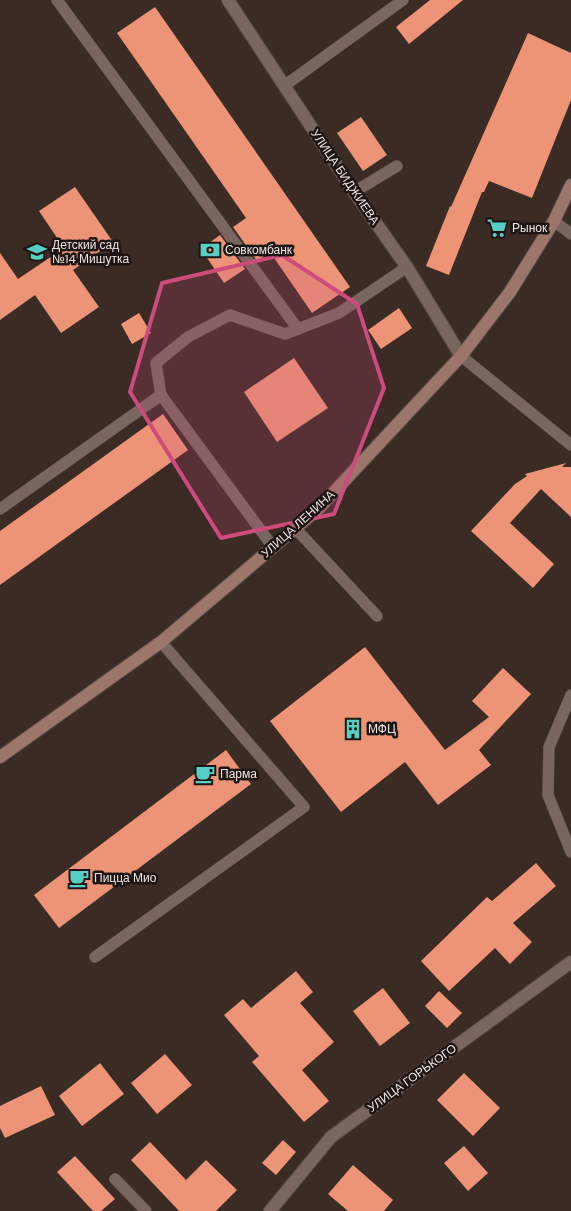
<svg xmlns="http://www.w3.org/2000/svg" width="571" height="1211" viewBox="0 0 571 1211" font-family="'DM Sans',sans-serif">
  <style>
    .building { fill: #ed9376 }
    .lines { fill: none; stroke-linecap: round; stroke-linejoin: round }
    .service-casing { stroke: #584a45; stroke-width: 12 }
    .minor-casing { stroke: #584a45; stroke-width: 14 }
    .secondary-casing { stroke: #584a45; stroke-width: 14 }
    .service { stroke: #796660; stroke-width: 11 }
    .minor { stroke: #796660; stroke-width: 12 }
    .secondary { stroke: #9c766a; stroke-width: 12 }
    .marked { fill: #ce4b7c; fill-opacity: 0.2; stroke: #ce4b7c; stroke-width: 4; stroke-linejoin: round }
    .labels { text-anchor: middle; stroke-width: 5; stroke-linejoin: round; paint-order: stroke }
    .street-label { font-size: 12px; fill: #f0e5e1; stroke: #1d1513 }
    .poi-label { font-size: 12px; fill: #f0e5e1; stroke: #1d1513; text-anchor: start }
  </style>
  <rect width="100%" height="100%" fill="#3b2b25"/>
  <!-- building -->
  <g class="building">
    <polygon points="430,0 463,0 409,44 396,27"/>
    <polygon points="155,7 350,287 312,313 270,252 257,261 233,227 246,218 117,33"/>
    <polygon points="528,33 571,53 571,100 532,198 489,181 484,192 482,192 449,275 426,266 450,206 451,207"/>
    <polygon points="361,117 387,155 363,171 337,133"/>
    <polygon points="75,187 113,242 73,270 99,307 61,333 35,295 0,320 0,253 18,279 64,248 39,211"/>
    <polygon points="220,235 245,269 224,283 201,249"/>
    <polygon points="399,308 412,328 381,349 368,330"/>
    <polygon points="139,313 151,333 132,344 121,324"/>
    <polygon points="294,358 328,408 277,442 244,392"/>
    <polygon points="163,414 188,450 0,585 0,531"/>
    <polygon points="566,463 562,467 571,467 571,517 541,489 510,523 554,564 533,588 471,531 515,484 527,476 525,474"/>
    <polygon points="365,647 445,750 489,717 472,701 503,668 531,694 479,750 491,765 438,805 405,762 341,812 270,721"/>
    <polygon points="226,750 251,784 59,928 34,895"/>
    <polygon points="536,863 556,886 513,923 532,942 510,964 495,948 449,991 421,961 487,897 492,901"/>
    <polygon points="296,971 313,992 300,1003 334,1042 302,1070 329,1101 304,1122 252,1062 259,1056 224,1015 243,999 251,1008"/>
    <polygon points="383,988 410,1023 380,1046 353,1011"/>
    <polygon points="439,991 462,1013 447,1028 425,1006"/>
    <polygon points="165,1054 192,1085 157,1114 131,1083"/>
    <polygon points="100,1063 124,1094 82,1126 59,1096"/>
    <polygon points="464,1073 500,1108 473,1136 437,1100"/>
    <polygon points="41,1086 55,1115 5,1138 0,1128 0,1106"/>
    <polygon points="283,1140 296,1152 276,1175 262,1163"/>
    <polygon points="150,1142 186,1180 206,1160 237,1190 216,1211 179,1211 131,1160"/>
    <polygon points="464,1146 488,1173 468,1191 444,1163"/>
    <polygon points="75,1156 115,1199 101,1211 93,1211 57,1172"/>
    <polygon points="353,1165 393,1200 384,1211 348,1211 328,1194"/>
  </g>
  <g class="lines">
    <defs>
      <g id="service">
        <polyline points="57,0 298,329"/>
        <polyline points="284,86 403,0"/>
        <polyline points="354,192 397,166"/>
        <polyline points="554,221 571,234"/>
        <polyline points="461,356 571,445"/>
        <polyline points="0,509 161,395"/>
        <polyline points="295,528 377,616"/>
        <polyline points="273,547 161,395 156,363 188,337 230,315 285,334 339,313 407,267"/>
        <polyline points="571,695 549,747 548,795 571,852"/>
        <polyline points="95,957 304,807 161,642"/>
        <polyline points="115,1179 146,1211"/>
      </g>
      <g id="minor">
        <polyline points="228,0 354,192 407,267 461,356"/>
        <polyline points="270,1211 331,1137 571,962"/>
      </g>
      <polyline id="secondary" points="0,757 161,642 318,509 461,356 510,292 554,221 571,185"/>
    </defs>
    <!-- service casing -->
    <use href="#service" class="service-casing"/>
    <!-- minor casing -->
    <use href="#minor" class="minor-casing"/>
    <!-- secondary casing -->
    <use href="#secondary" class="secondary-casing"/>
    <!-- service -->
    <use href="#service" class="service"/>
    <!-- minor -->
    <use href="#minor" class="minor"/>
    <!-- secondary -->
    <use href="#secondary" class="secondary"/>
  </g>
  <!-- marked area -->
  <path class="marked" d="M282,255L357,304L384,388L334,514L221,538L130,392L162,283Z"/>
  <!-- icons -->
  <defs>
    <symbol id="supermarket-bare" viewBox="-9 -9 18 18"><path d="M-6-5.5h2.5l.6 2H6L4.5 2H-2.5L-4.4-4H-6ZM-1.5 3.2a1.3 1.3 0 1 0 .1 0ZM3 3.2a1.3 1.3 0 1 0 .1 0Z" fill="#55cec5" stroke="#1d1513" stroke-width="2.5" paint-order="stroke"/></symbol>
    <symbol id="bank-bare" viewBox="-9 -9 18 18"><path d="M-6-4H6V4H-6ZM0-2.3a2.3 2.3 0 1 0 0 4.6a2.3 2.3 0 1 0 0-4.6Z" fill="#55cec5" stroke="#1d1513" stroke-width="2.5" paint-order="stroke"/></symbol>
    <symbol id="school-bare" viewBox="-9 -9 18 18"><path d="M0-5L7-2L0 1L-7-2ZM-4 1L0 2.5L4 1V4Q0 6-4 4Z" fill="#55cec5" stroke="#1d1513" stroke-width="2.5" paint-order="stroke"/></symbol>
    <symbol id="building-bare" viewBox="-9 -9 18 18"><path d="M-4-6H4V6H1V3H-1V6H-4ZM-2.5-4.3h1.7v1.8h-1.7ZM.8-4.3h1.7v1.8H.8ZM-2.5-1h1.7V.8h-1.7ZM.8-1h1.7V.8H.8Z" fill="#55cec5" stroke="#1d1513" stroke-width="2.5" paint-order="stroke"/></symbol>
    <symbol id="cafe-bare" viewBox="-9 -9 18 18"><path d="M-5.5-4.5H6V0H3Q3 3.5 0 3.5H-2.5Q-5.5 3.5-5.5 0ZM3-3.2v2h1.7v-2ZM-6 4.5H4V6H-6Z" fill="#55cec5" stroke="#1d1513" stroke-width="2.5" paint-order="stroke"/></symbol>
  </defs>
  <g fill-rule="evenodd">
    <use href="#supermarket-bare" x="483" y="214" width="28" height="28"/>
    <use href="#bank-bare" x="196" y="236" width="28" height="28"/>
    <use href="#school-bare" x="23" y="238" width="28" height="28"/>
    <use href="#building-bare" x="339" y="715" width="28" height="28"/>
    <use href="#cafe-bare" x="191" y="760" width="28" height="28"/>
    <use href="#cafe-bare" x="65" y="864" width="28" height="28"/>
  </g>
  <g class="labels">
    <!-- street labels -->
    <g class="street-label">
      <text transform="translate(345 177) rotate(56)" y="4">УЛИЦА БИДЖИЕВА</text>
      <text transform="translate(298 524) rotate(-42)" y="4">УЛИЦА ЛЕНИНА</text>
      <text transform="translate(412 1078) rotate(-36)" y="4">УЛИЦА ГОРЬКОГО</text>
    </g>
    <!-- poi labels -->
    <g class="poi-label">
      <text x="512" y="232">Рынок</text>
      <text x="52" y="249">Детский сад<tspan x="52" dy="14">№14 Мишутка</tspan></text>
      <text x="225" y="254">Совкомбанк</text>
      <text x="368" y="733">МФЦ</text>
      <text x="220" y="778">Парма</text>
      <text x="94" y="882">Пицца Мио</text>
    </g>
  </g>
</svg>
